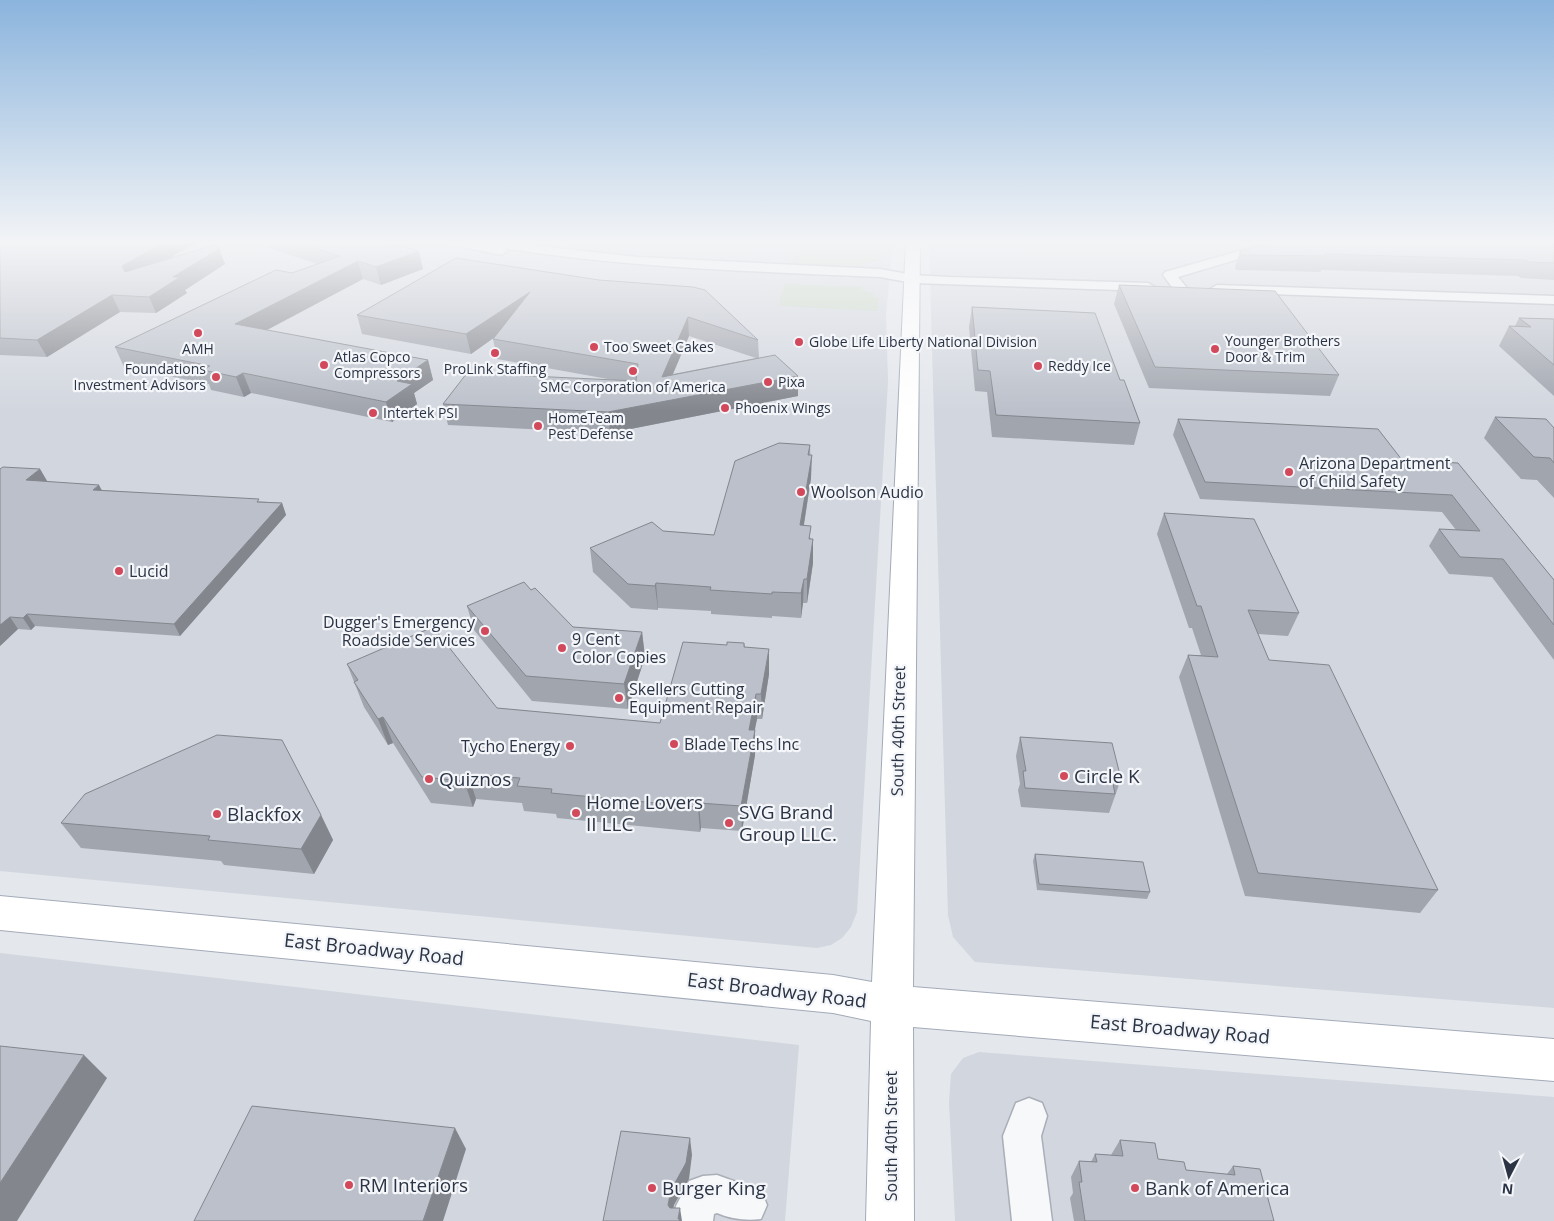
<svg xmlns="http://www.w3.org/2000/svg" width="1554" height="1221" viewBox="0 0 1554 1221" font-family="'Open Sans',sans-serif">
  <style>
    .built { fill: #d2d6de }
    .green { fill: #c9d6c5 }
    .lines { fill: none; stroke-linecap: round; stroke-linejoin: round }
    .minor-casing { stroke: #a9aeb7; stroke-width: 3 }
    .major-casing { stroke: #a3abb8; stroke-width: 2 }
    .path { stroke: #c2c5cb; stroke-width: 2; stroke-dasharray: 2.5 2.5; stroke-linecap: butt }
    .minor { fill: #f7f8fa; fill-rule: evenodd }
    .major { fill: #fff; fill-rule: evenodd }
    .wall { fill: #a1a5ae; fill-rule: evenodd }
    .shaded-wall { fill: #83868d }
    .building { fill: #bbc0ca; stroke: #83868d }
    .poi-dot { fill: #d1495b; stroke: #f4f6f9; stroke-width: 2 }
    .labels { text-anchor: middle; stroke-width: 4.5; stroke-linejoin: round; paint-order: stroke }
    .far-poi-label { font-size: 14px; fill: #2b3445; stroke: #f4f6f9; text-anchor: start }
    .poi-label { font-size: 16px; fill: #2b3445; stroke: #f4f6f9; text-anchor: start }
    .street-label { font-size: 16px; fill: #2b3445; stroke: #f4f6f9 }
    .near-poi-label { font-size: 19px; fill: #2b3445; stroke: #f4f6f9; text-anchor: start }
    .near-street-label { font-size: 19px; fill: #2b3445; stroke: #f4f6f9 }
  </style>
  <rect width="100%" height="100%" fill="#e4e7ec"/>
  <!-- built -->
  <g class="built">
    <polygon points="0,241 893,241 886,315 888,381 857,912 851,927 842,938 831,945 817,948 0,871"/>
    <polygon points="929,241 1554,241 1554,1008 975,962 953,937 948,915"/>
    <polygon points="0,953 799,1045 785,1221 0,1221"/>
    <polygon points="979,1052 1554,1097 1554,1221 955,1221 949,1102 951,1074 963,1058"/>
  </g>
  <!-- green -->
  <g class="green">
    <polygon points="798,244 884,248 882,260 863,264 862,266 792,263"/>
    <polygon points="784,284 862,287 862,290 873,293 873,297 879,298 878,311 779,306"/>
  </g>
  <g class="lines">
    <defs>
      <g id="minor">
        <path d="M447,241H468L482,243L480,241H505L546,247L638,257L880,269L913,275L949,277L1148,283L1155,287L1148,291L913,283L880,277C752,271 624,268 498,247L505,248L507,251L501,255L449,244Z"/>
        <polygon points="1274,241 1291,241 1289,244 1178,277 1187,288 1185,291 1175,291 1163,275 1165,272"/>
        <polygon points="1217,285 1554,296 1554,304 1212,292 1210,289"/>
        <polygon points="1029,1098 1042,1103 1047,1116 1041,1136 1052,1221 1012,1221 1003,1136 1016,1103"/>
        <path d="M717,1175L761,1191L767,1205L761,1219C746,1221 731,1219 717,1213L714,1214L713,1221H673L676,1206L689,1181L703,1176Z"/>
      </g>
      <polygon id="major" points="906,241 920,241 913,987 1554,1039 1554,1081 913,1027 914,1221 866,1221 871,1021 833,1013 0,930 0,896 833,975 872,982"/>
    </defs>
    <!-- minor casing -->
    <use href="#minor" class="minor-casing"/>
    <!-- major casing -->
    <use href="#major" class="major-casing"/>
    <!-- path -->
    <polyline class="path" points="437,265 442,266"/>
    <!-- minor -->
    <use href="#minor" class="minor"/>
    <!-- major -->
    <use href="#major" class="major"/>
  </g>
  <!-- wall -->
  <g class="wall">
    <polygon points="0,241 199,241 169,258 219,249 225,264 185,290 187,293 156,313 120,312 47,357 0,355"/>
    <polygon points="266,241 381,241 423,269 381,285 363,279 267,330 428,360 433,380 414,393 417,404 392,422 251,393 244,397 211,390 209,384 124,367 115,347 292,273 317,264 269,248"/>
    <polygon points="1554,241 1554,280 1521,278 1518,276 1321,270 1321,272 1236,270 1235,267 1240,251"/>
    <path d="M599,280L758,340L759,358L798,376V396L610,433L448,425L443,404L619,381L497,359L493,339L495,337L471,354L362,334L357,315ZM689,336L756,358L673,374Z"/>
    <polygon points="1119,285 1339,375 1330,396 1149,388 1114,304"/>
    <polygon points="972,307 1120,380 1140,423 1134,445 992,437 987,392 975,391 969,327"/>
    <polygon points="1519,318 1554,319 1554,396 1499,346 1509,326 1515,326"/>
    <polygon points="1495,417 1554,428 1554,498 1537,480 1521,479 1484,438"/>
    <polygon points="1178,419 1402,460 1458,463 1554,580 1554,660 1492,577 1449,574 1429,546 1439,529 1456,530 1442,512 1200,499 1173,435"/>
    <polygon points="810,445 811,478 804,525 811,539 813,539 813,563 807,603 803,603 801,618 772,616 772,618 711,614 711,611 658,608 658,610 631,608 593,572 590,548 663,531 714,535"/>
    <polygon points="40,469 47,481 46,481 102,490 282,503 286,515 180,636 35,626 31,630 18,629 0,646"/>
    <polygon points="1164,513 1299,613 1288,636 1258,634 1269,660 1438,890 1420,913 1245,896 1179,677 1188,655 1201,655 1192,628 1189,628 1157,534"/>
    <polygon points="531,590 573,627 642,632 645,657 628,709 532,701 474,630 467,606"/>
    <polygon points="744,643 745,647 769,674 762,719 757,719 754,730 755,755 742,831 701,828 700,832 557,818 556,814 524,811 522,803 476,799 473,807 431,803 393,743 388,745 364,707 347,664 497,708 660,723 727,645"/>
    <polygon points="1020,737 1121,779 1109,813 1021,807 1018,790 1020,784 1016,756"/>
    <polygon points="321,815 333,840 314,874 224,865 221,861 81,848 61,823"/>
    <polygon points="1035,854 1150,892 1147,899 1037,890 1033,861"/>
    <polygon points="1120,1140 1158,1159 1186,1170 1227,1174 1233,1166 1274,1221 1074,1221 1070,1198 1073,1193 1071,1177 1079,1161 1091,1162 1095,1154 1111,1155"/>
  </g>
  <!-- shaded-wall -->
  <g class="shaded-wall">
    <polygon points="167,241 199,241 129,282 122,266"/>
    <polygon points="219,249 225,264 185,290 187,293 156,313 149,297 173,277"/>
    <polygon points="419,251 423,269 381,285 376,267"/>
    <polygon points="358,261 363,279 242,343 235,324"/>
    <polygon points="530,292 533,310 471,354 466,334"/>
    <polygon points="112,295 120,312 47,357 37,340"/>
    <polygon points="688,317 689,336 663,397 662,377"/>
    <polygon points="428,360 433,380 414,393 417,404 392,422 386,402 397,381"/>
    <polygon points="243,373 251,393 244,397 236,377"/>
    <polygon points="798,376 798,396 610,433 608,412"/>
    <polygon points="812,455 811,478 800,549 800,525"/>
    <polygon points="40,469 47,481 33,492 26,480"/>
    <polygon points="99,485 105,496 93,490"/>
    <polygon points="282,503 286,515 180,636 174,624"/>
    <polygon points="813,539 813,563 807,603 807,579"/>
    <polygon points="804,579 803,603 801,618 801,593"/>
    <polygon points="656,583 658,608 658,610 655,586"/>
    <polygon points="27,614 35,626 31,630 23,618"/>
    <polygon points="10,617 18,629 0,646 0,625"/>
    <polygon points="642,632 645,657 628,709 624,684"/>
    <polygon points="769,649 769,674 762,719 761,694"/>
    <polygon points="756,694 757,719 750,755 749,730"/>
    <polygon points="383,717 393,743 388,745 378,719"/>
    <polygon points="755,730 755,755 742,831 741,806"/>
    <polygon points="468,774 476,799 473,807 464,781"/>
    <polygon points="699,803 701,828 700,832 698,807"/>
    <polygon points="321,815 333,840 314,874 301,849"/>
    <polygon points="84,1055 107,1078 17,1221 0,1221 0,1183"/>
    <polygon points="455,1128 466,1149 443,1221 423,1221"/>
    <polygon points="690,1138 692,1155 689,1179 674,1205 671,1221 668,1205 671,1190"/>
    <polygon points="680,1208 682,1221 678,1221 678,1219"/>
  </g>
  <!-- building -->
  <g class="building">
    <polygon points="0,241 167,241 122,266 125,272 217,244 219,249 173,277 180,277 149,297 112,295 37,340 0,338"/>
    <polygon points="291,241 381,241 419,251 376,267 358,261 235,324 428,360 397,381 412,384 386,402 243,373 236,377 203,370 210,366 115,347 276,270 292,273 340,256"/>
    <polygon points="1277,241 1554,241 1554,263 1529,262 1526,260 1324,254 1326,256 1241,255 1240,251"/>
    <polygon points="456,258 599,280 693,287 705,290 758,340 688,317 662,377 775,355 798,376 608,412 443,404 467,373 636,381 638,364 493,339 530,292 466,334 357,315"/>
    <polygon points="1119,285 1275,291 1339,375 1155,367"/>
    <polygon points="972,307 1095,313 1120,380 1124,380 1140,423 996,415 990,371 978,370"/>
    <polygon points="1519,318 1554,319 1554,365 1509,326 1531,327"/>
    <polygon points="1495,417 1546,419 1554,428 1554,463 1550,458 1534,457"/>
    <polygon points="1178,419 1378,429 1402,460 1458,463 1554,580 1554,625 1503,559 1460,557 1439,529 1480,531 1452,495 1205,482"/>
    <polygon points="779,443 810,445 808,455 812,455 800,525 811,526 809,539 813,539 807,579 804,579 801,593 772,592 772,594 710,590 711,587 656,583 655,586 628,584 590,548 652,522 663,531 714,535 735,461"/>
    <polygon points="3,467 40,469 26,480 99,485 93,490 259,499 257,502 282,503 174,624 27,614 23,618 10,617 0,625 0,469"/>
    <polygon points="1164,513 1254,519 1299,613 1248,610 1269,660 1329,665 1438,890 1258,873 1188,655 1218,657 1201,606 1197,606"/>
    <polygon points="524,582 531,590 535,588 573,627 642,632 624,684 526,676 467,606"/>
    <polygon points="433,627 497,708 660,723 683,642 727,645 727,642 744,643 744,647 769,649 761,694 756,694 749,730 755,730 741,806 699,803 698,807 551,793 552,789 517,786 520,778 468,774 464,781 422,777 383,717 378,719 354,682 358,680 347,664"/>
    <polygon points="217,735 282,740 321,815 301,849 208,840 210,836 61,823 85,794"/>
    <polygon points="1020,737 1112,743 1121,779 1112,779 1115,794 1025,788 1023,771 1026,771"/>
    <polygon points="1035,854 1143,862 1150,892 1039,884"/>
    <polygon points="0,1046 84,1055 0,1183"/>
    <polygon points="252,1106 455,1128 423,1221 194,1221"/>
    <polygon points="621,1131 690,1138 686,1163 671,1190 668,1205 670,1208 680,1208 678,1219 680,1219 679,1221 603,1221"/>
    <polygon points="1120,1140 1155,1143 1158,1159 1184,1162 1186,1170 1235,1175 1233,1166 1260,1169 1274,1221 1085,1221 1079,1182 1082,1182 1079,1161 1097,1162 1095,1154 1123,1156"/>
  </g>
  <!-- sky -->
  <linearGradient id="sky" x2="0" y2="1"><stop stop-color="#8bb4dd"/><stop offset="0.59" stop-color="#f3f4f6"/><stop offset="1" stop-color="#f3f4f6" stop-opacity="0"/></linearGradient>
  <rect width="1554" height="411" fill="url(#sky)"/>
  <!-- markers -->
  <g class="poi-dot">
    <circle cx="198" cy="333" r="5"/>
    <circle cx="799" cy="342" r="5"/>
    <circle cx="594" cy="347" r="5"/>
    <circle cx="1215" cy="349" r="5"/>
    <circle cx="495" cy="353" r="5"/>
    <circle cx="324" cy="365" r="5"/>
    <circle cx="1038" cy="366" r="5"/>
    <circle cx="633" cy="371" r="5"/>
    <circle cx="216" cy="377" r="5"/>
    <circle cx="768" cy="382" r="5"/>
    <circle cx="725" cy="408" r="5"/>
    <circle cx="373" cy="413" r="5"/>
    <circle cx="538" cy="426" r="5"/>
    <circle cx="1289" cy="472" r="5"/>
    <circle cx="801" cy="492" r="5"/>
    <circle cx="119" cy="571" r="5"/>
    <circle cx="485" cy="631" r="5"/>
    <circle cx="562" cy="648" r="5"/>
    <circle cx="619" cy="698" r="5"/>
    <circle cx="674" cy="744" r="5"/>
    <circle cx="570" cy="746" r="5"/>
    <circle cx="1064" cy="776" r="5"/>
    <circle cx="429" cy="779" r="5"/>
    <circle cx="576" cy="813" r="5"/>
    <circle cx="217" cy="814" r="5"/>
    <circle cx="729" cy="823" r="5"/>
    <circle cx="349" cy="1185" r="5"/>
    <circle cx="652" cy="1188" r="5"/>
    <circle cx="1135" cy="1188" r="5"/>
  </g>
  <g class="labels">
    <!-- far-poi labels -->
    <g class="far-poi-label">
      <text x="1225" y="346">Younger Brothers<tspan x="1225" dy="16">Door &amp; Trim</tspan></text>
      <text x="809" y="347">Globe Life Liberty National Division</text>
      <text x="604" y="352">Too Sweet Cakes</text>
      <text x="198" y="354" text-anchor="middle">AMH</text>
      <text x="334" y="362">Atlas Copco<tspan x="334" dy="16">Compressors</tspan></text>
      <text x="1048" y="371">Reddy Ice</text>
      <text x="206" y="374" text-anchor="end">Foundations<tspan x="206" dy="16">Investment Advisors</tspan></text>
      <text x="495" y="374" text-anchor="middle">ProLink Staffing</text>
      <text x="778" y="387">Pixa</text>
      <text x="633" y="392" text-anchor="middle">SMC Corporation of America</text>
      <text x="735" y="413">Phoenix Wings</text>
      <text x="383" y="418">Intertek PSI</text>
      <text x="548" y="423">HomeTeam<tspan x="548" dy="16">Pest Defense</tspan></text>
    </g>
    <!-- poi labels -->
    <g class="poi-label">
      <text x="1299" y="469">Arizona Department<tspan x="1299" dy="18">of Child Safety</tspan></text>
      <text x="811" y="498">Woolson Audio</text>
      <text x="129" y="577">Lucid</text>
      <text x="475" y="628" text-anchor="end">Dugger's Emergency<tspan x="475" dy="18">Roadside Services</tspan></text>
      <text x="572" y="645">9 Cent<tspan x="572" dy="18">Color Copies</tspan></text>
      <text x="629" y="695">Skellers Cutting<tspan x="629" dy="18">Equipment Repair</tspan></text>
      <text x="684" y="750">Blade Techs Inc</text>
      <text x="560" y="752" text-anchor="end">Tycho Energy</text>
    </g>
    <!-- street labels -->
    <g class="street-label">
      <text transform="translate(898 731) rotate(-89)" y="6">South 40th Street</text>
      <text transform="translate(891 1136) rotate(-90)" y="6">South 40th Street</text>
    </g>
    <!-- near-poi labels -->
    <g class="near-poi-label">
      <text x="1074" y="783">Circle K</text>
      <text x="439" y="786">Quiznos</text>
      <text x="586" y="809">Home Lovers<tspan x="586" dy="22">II LLC</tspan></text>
      <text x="739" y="819">SVG Brand<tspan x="739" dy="22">Group LLC.</tspan></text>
      <text x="227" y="821">Blackfox</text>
      <text x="359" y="1192">RM Interiors</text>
      <text x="662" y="1195">Burger King</text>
      <text x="1145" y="1195">Bank of America</text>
    </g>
    <!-- near-street labels -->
    <g class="near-street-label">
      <text transform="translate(374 949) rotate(6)" y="7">East Broadway Road</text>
      <text transform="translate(777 990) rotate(7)" y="7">East Broadway Road</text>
      <text transform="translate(1180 1029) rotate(5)" y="7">East Broadway Road</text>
    </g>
  </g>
  <!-- north arrow -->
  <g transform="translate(1509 1176) rotate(186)" stroke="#f4f6f9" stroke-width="4" paint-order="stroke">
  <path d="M0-4L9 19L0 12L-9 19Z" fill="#2b3445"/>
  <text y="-8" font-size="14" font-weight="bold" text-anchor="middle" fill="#2b3445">N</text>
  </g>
</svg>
